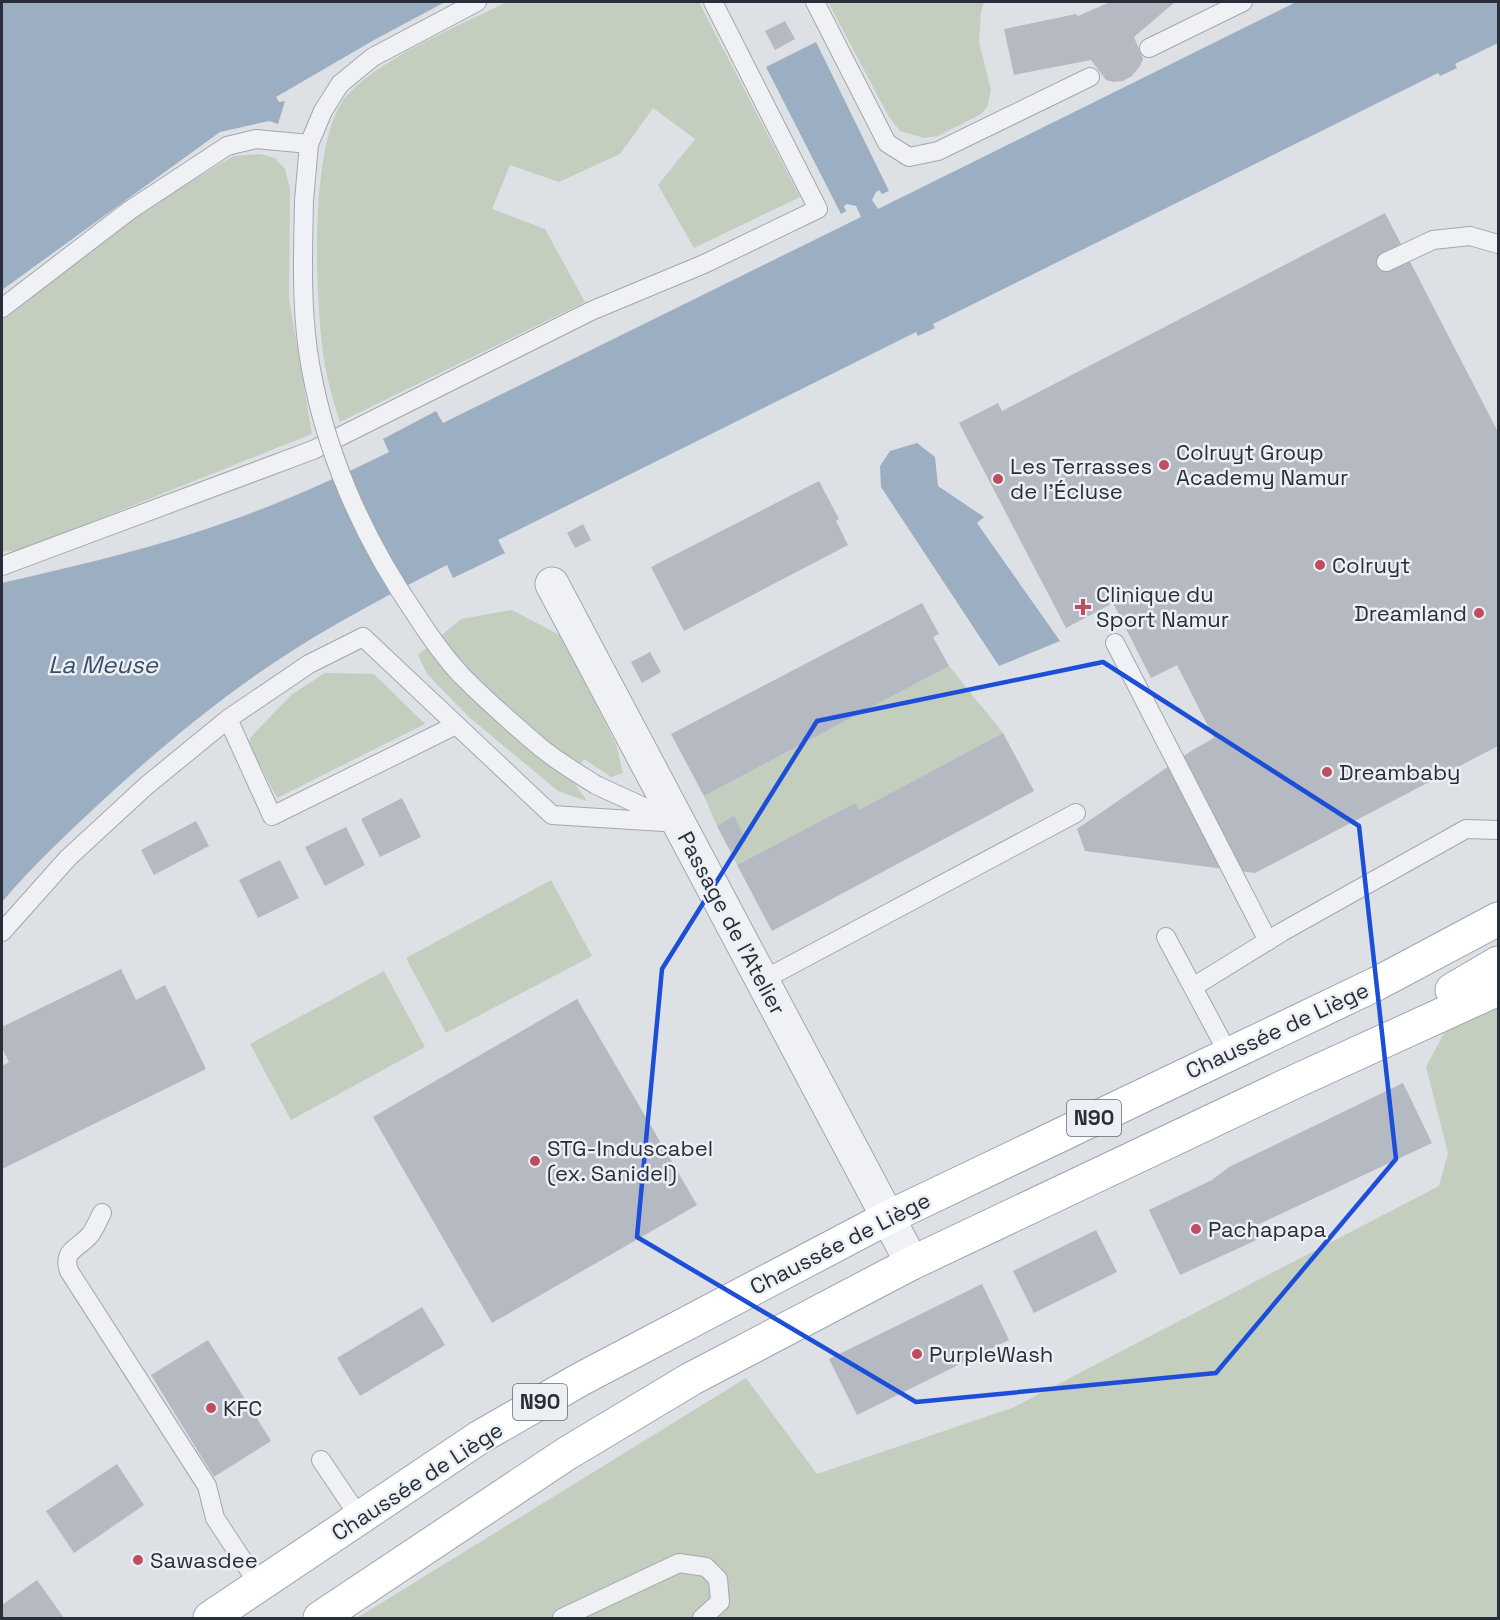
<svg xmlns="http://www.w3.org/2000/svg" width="1500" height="1620" viewBox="0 0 1500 1620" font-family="'Space Grotesk',sans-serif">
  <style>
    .green { fill: #c3cebf }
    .water { fill: #9baec2 }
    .building { fill: #b5b9c1 }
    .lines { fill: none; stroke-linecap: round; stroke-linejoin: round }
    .lane-casing { stroke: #a3a7ae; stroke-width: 20 }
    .street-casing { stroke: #a3a7ae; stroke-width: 35 }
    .primary-casing { stroke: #9da5af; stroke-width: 35 }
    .lane { stroke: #eff1f4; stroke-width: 18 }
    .street { stroke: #eff1f4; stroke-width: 33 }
    .primary { stroke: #fff; stroke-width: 33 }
    .lane-bridge-casing { stroke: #a3a7ae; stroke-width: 20; stroke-linecap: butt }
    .lane-bridge { stroke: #eff1f4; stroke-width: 18 }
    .marked { fill: none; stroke: #1d4ed8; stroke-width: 4.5; stroke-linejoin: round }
    .poi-dot { fill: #be4d60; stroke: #eceff3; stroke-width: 2 }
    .labels { text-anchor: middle; stroke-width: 5; stroke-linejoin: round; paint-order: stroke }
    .shield { fill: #eceff3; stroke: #636972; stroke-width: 1.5 }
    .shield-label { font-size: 21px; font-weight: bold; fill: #282f3a }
    .poi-label { font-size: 22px; fill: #282f3a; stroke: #eceff3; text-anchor: start }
    .street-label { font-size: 22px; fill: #282f3a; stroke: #eceff3 }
    .water-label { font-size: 24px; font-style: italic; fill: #374e69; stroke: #eceff3 }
  </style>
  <rect width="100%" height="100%" fill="#dde0e5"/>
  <!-- green -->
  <g class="green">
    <path d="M507,2H699L800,197L694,248L658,185L695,139L653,108L620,154L559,182L510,165L492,209L545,229L585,302L340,422C334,403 328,384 325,365C315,307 307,135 349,93C386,55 459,26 507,2Z"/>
    <polygon points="828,2 984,2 981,12 979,42 991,90 987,107 981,114 938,136 924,138 900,131 889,117"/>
    <polygon points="260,154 275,158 285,169 290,189 289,298 312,434 21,550 2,552 2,317 67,266 167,196 233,156"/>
    <polygon points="512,610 561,636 616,744 623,773 611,777 584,759 572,780 587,801 558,791 470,718 427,674 418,655 461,619"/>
    <polygon points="949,666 1003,733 859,810 855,803 737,865 730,851 747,841 734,817 717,826 704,796"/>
    <polygon points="325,673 374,674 425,724 277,798 250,746 250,738 291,695"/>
    <polygon points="551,880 592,956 446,1033 406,958"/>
    <polygon points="384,971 425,1047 291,1120 250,1044"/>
    <polygon points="1498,1001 1498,1618 357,1618 746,1378 817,1474 1012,1408 1439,1186 1448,1153 1426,1067 1449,1024"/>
  </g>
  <!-- water -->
  <g class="water">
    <polygon points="2,2 445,2 374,40 276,97 279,102 285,101 278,124 269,121 220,132 2,290"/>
    <path d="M1296,2H1498V43L1455,64L1457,68L1440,76L1438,73L933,324L935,328L918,336L916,332L498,540L505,553L453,578L447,565C396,591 344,618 295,649C225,693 162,746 101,802C67,834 32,866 2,902V583C80,565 159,547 235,519C288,500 339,477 389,452L383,439L436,411L443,423L861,217L856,206L847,204L844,206L846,211L841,214L766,67L816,42L889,191L882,194L879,190L876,192L872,200L878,209Z"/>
    <polygon points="917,443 935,457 938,486 984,517 977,523 1060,641 999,666 881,487 880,466 890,451"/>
  </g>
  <!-- building -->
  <g class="building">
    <polygon points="1107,2 1175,2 1134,37 1143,59 1140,66 1132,76 1123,81 1114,82 1106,80 1091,60 1014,75 1004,29 1076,14 1078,16 1108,3"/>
    <polygon points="785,21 795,39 775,50 765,31"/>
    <polygon points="1385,213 1498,432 1498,746 1255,873 1085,851 1077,829 1191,751 1214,738 1177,665 1151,678 1113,603 1066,628 959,423 998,403 1002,411"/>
    <polygon points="819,481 839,519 836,521 848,545 684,631 651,567"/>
    <polygon points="583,524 591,540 575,548 567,533"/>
    <polygon points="922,603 939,634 933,637 949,666 704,796 671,734"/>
    <polygon points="650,652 661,672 642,683 631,662"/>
    <polygon points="1003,733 1034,791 772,931 737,865 855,803 859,810"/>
    <polygon points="402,798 421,837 380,857 361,819"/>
    <polygon points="734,816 747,841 730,851 717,826"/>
    <polygon points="196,821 209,846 154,875 141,850"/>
    <polygon points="346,827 365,865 325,886 305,847"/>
    <polygon points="280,860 299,898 258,918 239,880"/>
    <polygon points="121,969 136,1000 165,985 206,1069 2,1169 2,1066 9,1062 2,1048 2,1027"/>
    <polygon points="577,999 697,1205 492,1323 373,1117"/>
    <polygon points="1403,1083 1432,1143 1257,1225 1261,1238 1180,1275 1149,1210 1212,1180 1229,1167"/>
    <polygon points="1096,1230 1117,1272 1034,1313 1013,1271"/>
    <polygon points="982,1284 1009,1340 857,1415 829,1359"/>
    <polygon points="422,1307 445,1345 360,1396 337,1358"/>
    <polygon points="208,1340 271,1441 214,1477 151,1375"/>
    <polygon points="117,1464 144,1505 74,1553 46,1511"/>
    <polygon points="37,1580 64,1618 2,1618 2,1605"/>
  </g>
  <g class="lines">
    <defs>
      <g id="lane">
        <polyline points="815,2 887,143 909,157 938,151 1090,77"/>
        <polyline points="1149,48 1243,2"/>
        <polyline points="304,201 309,144 323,111 340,84 373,57 477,2"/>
        <polyline points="1386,262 1433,240 1470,236 1498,244"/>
        <polyline points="2,308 130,210 227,146 256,139 309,144"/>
        <polyline points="2,566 313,450 591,311 704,264 818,209 713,2"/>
        <polyline points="1115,643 1268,941"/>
        <polyline points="228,719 272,816 456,725"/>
        <polyline points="596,785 670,819"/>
        <polyline points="2,932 68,858 146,786 228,719 309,664 363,637 552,815 679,823"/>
        <polyline points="1166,937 1228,1053"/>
        <polyline points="763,980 1076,813"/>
        <polyline points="1193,987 1282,932 1466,829 1498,830"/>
        <path d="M102,1213C98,1220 95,1229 90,1235C78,1249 62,1250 69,1271L207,1486L215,1518L259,1585"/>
        <polyline points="321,1460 360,1518"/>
        <polyline points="562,1618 679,1563 706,1567 718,1579 720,1602 702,1618"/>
      </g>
      <polyline id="street" points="552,584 912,1263"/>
      <g id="primary">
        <polyline points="1452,990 1498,963"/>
        <polyline points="210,1618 480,1437 581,1379 889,1217 1376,984 1498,919"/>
        <polyline points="320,1618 566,1454 691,1379 912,1263 1294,1082 1498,989"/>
      </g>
    </defs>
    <!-- lane casing -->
    <use href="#lane" class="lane-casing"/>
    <!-- street casing -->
    <use href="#street" class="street-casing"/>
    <!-- primary casing -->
    <use href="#primary" class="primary-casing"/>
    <!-- lane -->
    <use href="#lane" class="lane"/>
    <!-- street -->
    <use href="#street" class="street"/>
    <!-- primary -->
    <use href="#primary" class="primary"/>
    <defs>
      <path id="lane-bridge" d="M304,201C303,251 301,301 308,351C322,447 363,539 418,618C431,638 446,659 462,676C486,700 513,724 540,747C557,761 577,773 596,785"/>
    </defs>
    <!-- lane-bridge casing -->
    <use href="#lane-bridge" class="lane-bridge-casing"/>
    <!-- lane-bridge -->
    <use href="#lane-bridge" class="lane-bridge"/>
  </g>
  <!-- marked area -->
  <path class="marked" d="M1103,662L1359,826L1396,1159L1216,1373L916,1402L637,1237L662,969L817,721Z"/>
  <!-- markers -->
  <g class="poi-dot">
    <circle cx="1164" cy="465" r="6"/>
    <circle cx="998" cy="479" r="6"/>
    <circle cx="1320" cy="565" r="6"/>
    <path d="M1080 598h6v6h6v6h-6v6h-6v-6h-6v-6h6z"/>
    <circle cx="1479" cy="613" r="6"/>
    <circle cx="1327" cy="772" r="6"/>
    <circle cx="535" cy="1161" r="6"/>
    <circle cx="1196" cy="1229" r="6"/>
    <circle cx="917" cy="1354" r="6"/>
    <circle cx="211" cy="1408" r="6"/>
    <circle cx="138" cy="1560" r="6"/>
  </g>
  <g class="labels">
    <!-- shield labels -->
    <g class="shield">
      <rect x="1067" y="1100" width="54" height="36" rx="4.5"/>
      <rect x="513" y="1384" width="54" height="36" rx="4.5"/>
    </g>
    <g class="shield-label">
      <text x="1094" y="1125">N90</text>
      <text x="540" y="1409">N90</text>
    </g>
    <!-- poi labels -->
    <g class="poi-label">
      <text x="1176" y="460">Colruyt Group<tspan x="1176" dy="25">Academy Namur</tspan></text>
      <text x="1010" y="474">Les Terrasses<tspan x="1010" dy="25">de l'Écluse</tspan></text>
      <text x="1332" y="573">Colruyt</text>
      <text x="1096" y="602">Clinique du<tspan x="1096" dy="25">Sport Namur</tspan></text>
      <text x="1467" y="621" text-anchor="end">Dreamland</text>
      <text x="1339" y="780">Dreambaby</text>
      <text x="547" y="1156">STG-Induscabel<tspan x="547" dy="25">(ex. Sanidel)</tspan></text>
      <text x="1208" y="1237">Pachapapa</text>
      <text x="929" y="1362">PurpleWash</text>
      <text x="223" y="1416">KFC</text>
      <text x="150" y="1568">Sawasdee</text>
    </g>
    <!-- street labels -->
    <g class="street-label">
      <text transform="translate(732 923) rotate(62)" y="8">Passage de l'Atelier</text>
      <text transform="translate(1277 1030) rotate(-25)" y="8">Chaussée de Liège</text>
      <text transform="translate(840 1243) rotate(-27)" y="8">Chaussée de Liège</text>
      <text transform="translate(417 1481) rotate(-33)" y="8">Chaussée de Liège</text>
    </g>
    <!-- water labels -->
    <g class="water-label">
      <text x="103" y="673">La Meuse</text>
    </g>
  </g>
  <!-- border -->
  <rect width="1500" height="1620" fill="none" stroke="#282f3a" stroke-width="6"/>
</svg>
